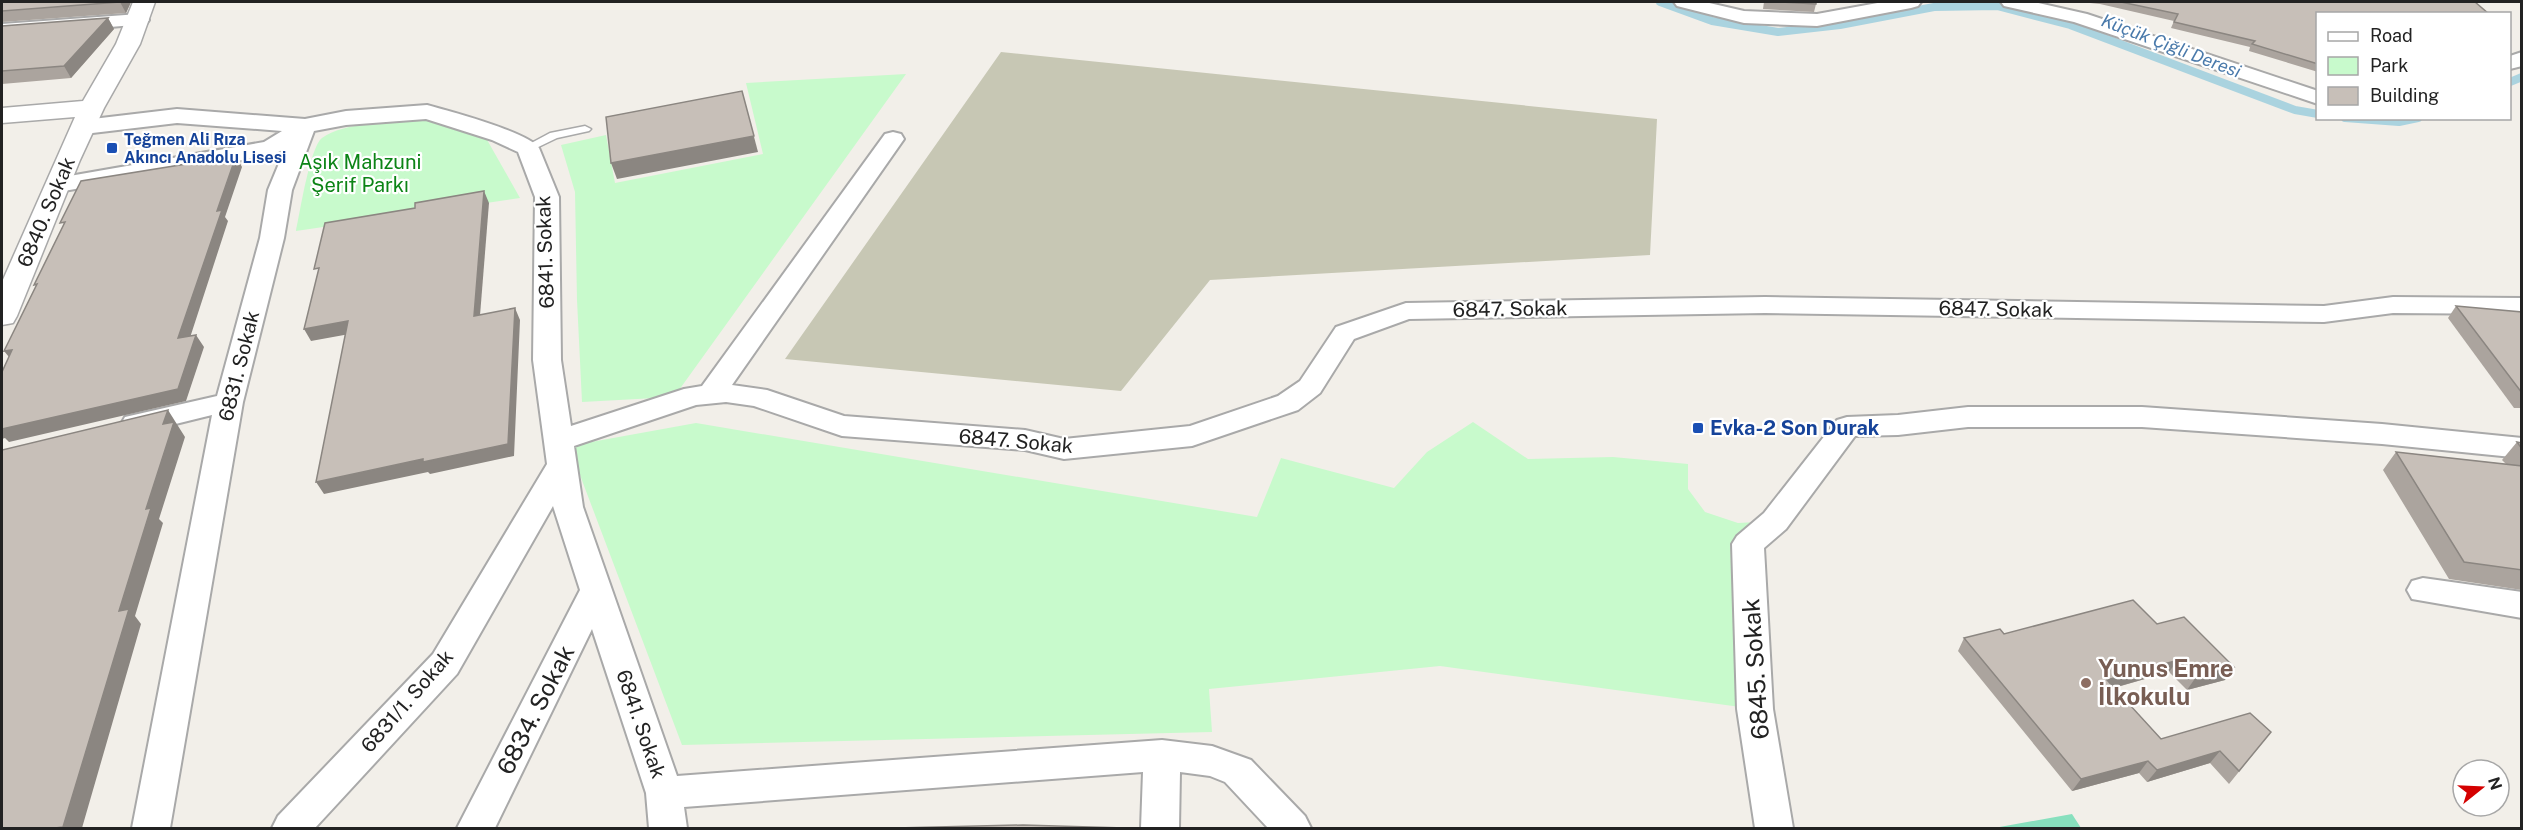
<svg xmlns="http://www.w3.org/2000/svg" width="2523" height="830" viewBox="0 0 2523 830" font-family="'Public Sans',sans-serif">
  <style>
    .construction { fill: #c7c7b4 }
    .park { fill: #c8facc }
    .pitch { fill: #88e0be }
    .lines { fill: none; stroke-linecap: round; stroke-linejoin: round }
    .stream { stroke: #aad3df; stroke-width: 8 }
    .service-casing { stroke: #a9a9a9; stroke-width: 3 }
    .minor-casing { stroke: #a9a9a9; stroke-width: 4 }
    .tertiary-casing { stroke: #a9a9a9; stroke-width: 3 }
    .service { fill: #fff; fill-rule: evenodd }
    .minor { fill: #fff; fill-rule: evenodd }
    .tertiary { fill: #fff; fill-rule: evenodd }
    .wall { fill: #aba49e }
    .shaded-wall { fill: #8b8681 }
    .building { fill: #c7bfb8; stroke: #8b8681; stroke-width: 1.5 }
    .transit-dot { fill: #1a4fb4; stroke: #fff; stroke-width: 2 }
    .education-dot { fill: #8d6e63; stroke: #fff; stroke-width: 2 }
    .labels { text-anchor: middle; stroke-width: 4.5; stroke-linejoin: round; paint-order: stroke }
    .far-transit-label { font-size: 16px; font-weight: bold; fill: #164399; stroke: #fff; text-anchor: start }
    .far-water-label { font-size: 18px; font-style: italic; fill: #4a7aab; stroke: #fff }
    .park-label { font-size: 20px; fill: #0c8416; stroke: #fff }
    .street-label { font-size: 20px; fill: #222; stroke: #fff }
    .transit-label { font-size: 20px; font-weight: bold; fill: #164399; stroke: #fff; text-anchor: start }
    .near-street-label { font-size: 24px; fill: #222; stroke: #fff }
    .near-education-label { font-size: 24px; font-weight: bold; fill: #785e54; stroke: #fff; text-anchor: start }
  </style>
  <rect width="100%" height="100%" fill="#f2efe9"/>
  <!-- construction -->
  <polygon class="construction" points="1001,52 1657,119 1650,255 1210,280 1121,391 785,359"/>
  <!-- park -->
  <g class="park">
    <polygon points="906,74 674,397 582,402 577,300 575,192 561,145 606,135 615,183 763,154 746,83"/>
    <path d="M422,118L486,138L520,198L296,231C300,213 310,147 322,138C343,122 396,122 422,118Z"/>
    <polygon points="1473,422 1528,459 1613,457 1688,464 1688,489 1705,512 1738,523 1775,521 1748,544 1755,709 1440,666 1209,689 1212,732 682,745 569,446 696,423 1257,517 1281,458 1394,488 1427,452"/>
  </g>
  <!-- pitch -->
  <polygon class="pitch" points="2072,814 2081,828 1994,828"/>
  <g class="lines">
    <!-- stream -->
    <g class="stream">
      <polyline points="1660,2 1712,21 1778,32 1840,25 1934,7 1997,6 2070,25 2295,110 2318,114"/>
      <polyline points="2510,82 2522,77"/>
      <polyline points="2345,118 2399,122 2418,118"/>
    </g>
    <defs>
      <polygon id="service" points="585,126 591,129 589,131 557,138 528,152 522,148 550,133"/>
      <g id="minor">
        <polygon points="1674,2 1705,2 1744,11 1817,14 1883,2 1921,2 1918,6 1911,8 1817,26 1744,23 1677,6"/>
        <polygon points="2001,2 2034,2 2087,14 2318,91 2318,104 2074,22 2004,6"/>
        <polygon points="139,14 146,16 149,20 146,24 2,36 2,24"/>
        <polygon points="2522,52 2522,66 2510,69 2510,56"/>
        <path d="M427,105C449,111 528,132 539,148L559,197L561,360L571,426L684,389L702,386L885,134L893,132L901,134L904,139L732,385L767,390L844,416L1025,430L1064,439L1190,426L1278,396L1300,381L1336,327L1406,303L1765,297L2324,306L2393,297L2522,298V314L2393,313L2324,322L1765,313L1409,319L1354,339L1320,393L1298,410L1192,446L1064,459L1025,450L842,436L754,406L726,402L696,405L574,446L583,507L677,776L1162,740L1212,746L1251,760L1305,816L1311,828H1268L1225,782L1210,776L1180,772L1179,828H1141L1143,772L684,807L687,828H649L646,793L592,629L495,828H457L580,590L553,506L457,674L315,828H272L278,816L433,654L547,464L533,360L535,197L518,152L492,140L426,119L346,125L314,131L292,190L284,238L243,402L170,828H132L212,415L135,434L125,431L121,424L125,417L217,396L260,238L268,190L285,149L271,155L58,192L50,190L46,185L50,180L58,178L264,142L282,131L177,123L84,134L76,132L73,127L76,122L84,120L177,109L305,119L346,111Z"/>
        <polygon points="1968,407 2142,407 2382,424 2522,438 2522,458 2382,444 2142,427 1968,427 1898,435 1855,436 1786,529 1764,548 1773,709 1793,828 1755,828 1737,709 1732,544 1737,536 1764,513 1837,420 1847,417 1898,415"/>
        <polygon points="2423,578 2522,592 2522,618 2412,599 2407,590 2412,581"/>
      </g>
      <polygon id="tertiary" points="133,2 155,2 140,44 104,108 80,160 17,316 13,323 2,325 2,282 75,117 2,123 2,108 83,101 116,44"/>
    </defs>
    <!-- service casing -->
    <use href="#service" class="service-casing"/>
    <!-- minor casing -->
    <use href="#minor" class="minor-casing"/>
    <!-- tertiary casing -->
    <use href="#tertiary" class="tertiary-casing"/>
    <!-- service -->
    <use href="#service" class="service"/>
    <!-- minor -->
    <use href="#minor" class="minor"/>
    <!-- tertiary -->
    <use href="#tertiary" class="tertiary"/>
  </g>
  <!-- wall -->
  <g class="wall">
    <polygon points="2,2 131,2 126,13 2,22"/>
    <polygon points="1764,2 1816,2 1816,4 1814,12 1763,9"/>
    <polygon points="2080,2 2475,2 2318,14 2318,72 2249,51 2250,47 2171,28 2174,21 2100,4"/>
    <polygon points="108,18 114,29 71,78 2,84 2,26"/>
    <polygon points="2456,306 2522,312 2522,408 2514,408 2448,318"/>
    <polygon points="2517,442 2522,443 2522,590 2449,579 2383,470 2396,452 2506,464 2502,460"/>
    <polygon points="2157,624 2225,680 2187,690 2169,672 2114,688 2161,739 2271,732 2229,784 2210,763 2147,782 2139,773 2072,791 1958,651 1964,638 2004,634"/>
  </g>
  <!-- shaded-wall -->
  <g class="shaded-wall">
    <polygon points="120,2 131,2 126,13"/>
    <polygon points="108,18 114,29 71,78 64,66"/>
    <polygon points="742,91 758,152 617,179 611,163"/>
    <polygon points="236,156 242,167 225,217 228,221 186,350 178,338 217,211"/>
    <polygon points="484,191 489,203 479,328 474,316"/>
    <polygon points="515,308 520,320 514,456 430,474 428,472 324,494 316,482 423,459"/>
    <polygon points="348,321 355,333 311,341 304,329"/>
    <polygon points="196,335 204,347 186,401 9,442 5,438 2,439 2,425"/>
    <polygon points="12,350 14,363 4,351"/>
    <polygon points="168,410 185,437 159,519 163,523 135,616 141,624 82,828 55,828 119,611 146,509 163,424"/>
    <polygon points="2178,660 2169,672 2099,692 2107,680"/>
    <polygon points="2234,667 2225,680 2187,690 2196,677"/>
    <polygon points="2220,751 2210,763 2147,782 2157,770"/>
    <polygon points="2148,761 2139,773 2072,791 2081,779"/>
  </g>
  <!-- building -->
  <g class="building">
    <polygon points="2,2 120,2 2,11"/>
    <polygon points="1781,2 1816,2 1816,4"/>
    <polygon points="2121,2 2475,2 2489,14 2318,14 2318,64 2252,44 2255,41 2174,22 2178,14"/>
    <polygon points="108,18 64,66 2,71 2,26"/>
    <polygon points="742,91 754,136 611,163 606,117"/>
    <polygon points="236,156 217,211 222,210 178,338 196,335 178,389 2,429 2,372 12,350 4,351 37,284 34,285 65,222 60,223 81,181"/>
    <polygon points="484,191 474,316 515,308 508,444 423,462 423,459 316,482 348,321 304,329 319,268 314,269 325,223 415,208 415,203"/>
    <polygon points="2456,306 2522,312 2522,393"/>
    <polygon points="168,410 163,424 174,422 146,509 151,508 119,611 129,609 63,827 55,828 2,828 2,450"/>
    <polygon points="2517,442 2522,443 2522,449"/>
    <polygon points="2396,452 2522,466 2522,570 2464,562"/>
    <polygon points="2133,600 2157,624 2184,617 2234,667 2196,677 2178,660 2107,680 2161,739 2250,713 2271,732 2239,771 2220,751 2157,770 2148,761 2081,779 1964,638 2000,629 2004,634"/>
    <polygon points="1023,825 1125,828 895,828"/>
  </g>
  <!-- markers -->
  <g class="transit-dot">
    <rect x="106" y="142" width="12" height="12" rx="3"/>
    <rect x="1692" y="422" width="12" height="12" rx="3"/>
  </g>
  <circle class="education-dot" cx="2086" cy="683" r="6"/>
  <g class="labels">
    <!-- far-transit labels -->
    <g class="far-transit-label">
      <text x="124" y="145">Teğmen Ali Rıza<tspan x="124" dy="18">Akıncı Anadolu Lisesi</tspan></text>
    </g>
    <!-- far-water labels -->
    <g class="far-water-label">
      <text transform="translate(2171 46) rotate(21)" y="6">Küçük Çiğli Deresi</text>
    </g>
    <!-- park labels -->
    <g class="park-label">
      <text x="360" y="169">Aşık Mahzuni<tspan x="360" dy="23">Şerif Parkı</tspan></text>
    </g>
    <!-- street labels -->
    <g class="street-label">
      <text transform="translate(46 212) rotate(-67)" y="7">6840. Sokak</text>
      <text transform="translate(545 252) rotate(-92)" y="7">6841. Sokak</text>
      <text transform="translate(1510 309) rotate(-1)" y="7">6847. Sokak</text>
      <text transform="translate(1996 309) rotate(1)" y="7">6847. Sokak</text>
      <text transform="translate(239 366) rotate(-76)" y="7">6831. Sokak</text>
      <text transform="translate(1016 441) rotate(5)" y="7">6847. Sokak</text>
      <text transform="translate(407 701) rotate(-49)" y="7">6831/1. Sokak</text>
      <text transform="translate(641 724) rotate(71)" y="7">6841. Sokak</text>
    </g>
    <!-- transit labels -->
    <g class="transit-label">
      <text x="1710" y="435">Evka-2 Son Durak</text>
    </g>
    <!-- near-street labels -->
    <g class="near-street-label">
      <text transform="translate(1756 669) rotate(-94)" y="8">6845. Sokak</text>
      <text transform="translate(536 710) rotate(-63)" y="8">6834. Sokak</text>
    </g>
    <!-- near-education labels -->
    <g class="near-education-label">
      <text x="2098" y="677">Yunus Emre<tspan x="2098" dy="28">İlkokulu</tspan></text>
    </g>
  </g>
  <!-- border -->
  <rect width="2523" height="830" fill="none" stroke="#222222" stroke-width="6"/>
  <!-- legend -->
  <rect x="2316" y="12" width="195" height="108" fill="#ffffff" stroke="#a7a7a7" stroke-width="1.5"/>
  <rect x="2328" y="32" width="30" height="9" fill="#ffffff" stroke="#a7a7a7" stroke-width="1.5"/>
  <text x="2370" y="42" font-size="18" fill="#222222">Road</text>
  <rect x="2328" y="57" width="30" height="18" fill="#c8facc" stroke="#a7a7a7" stroke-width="1.5"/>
  <text x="2370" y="72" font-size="18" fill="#222222">Park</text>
  <rect x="2328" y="87" width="30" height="18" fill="#c7bfb8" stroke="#a7a7a7" stroke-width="1.5"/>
  <text x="2370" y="102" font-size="18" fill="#222222">Building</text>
  <!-- north arrow -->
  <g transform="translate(2481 788) rotate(72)"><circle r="28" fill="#ffffff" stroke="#a7a7a7" stroke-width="1.5"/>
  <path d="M0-4.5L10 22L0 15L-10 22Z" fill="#d40000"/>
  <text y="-9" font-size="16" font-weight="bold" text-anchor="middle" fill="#222222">N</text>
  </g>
</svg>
